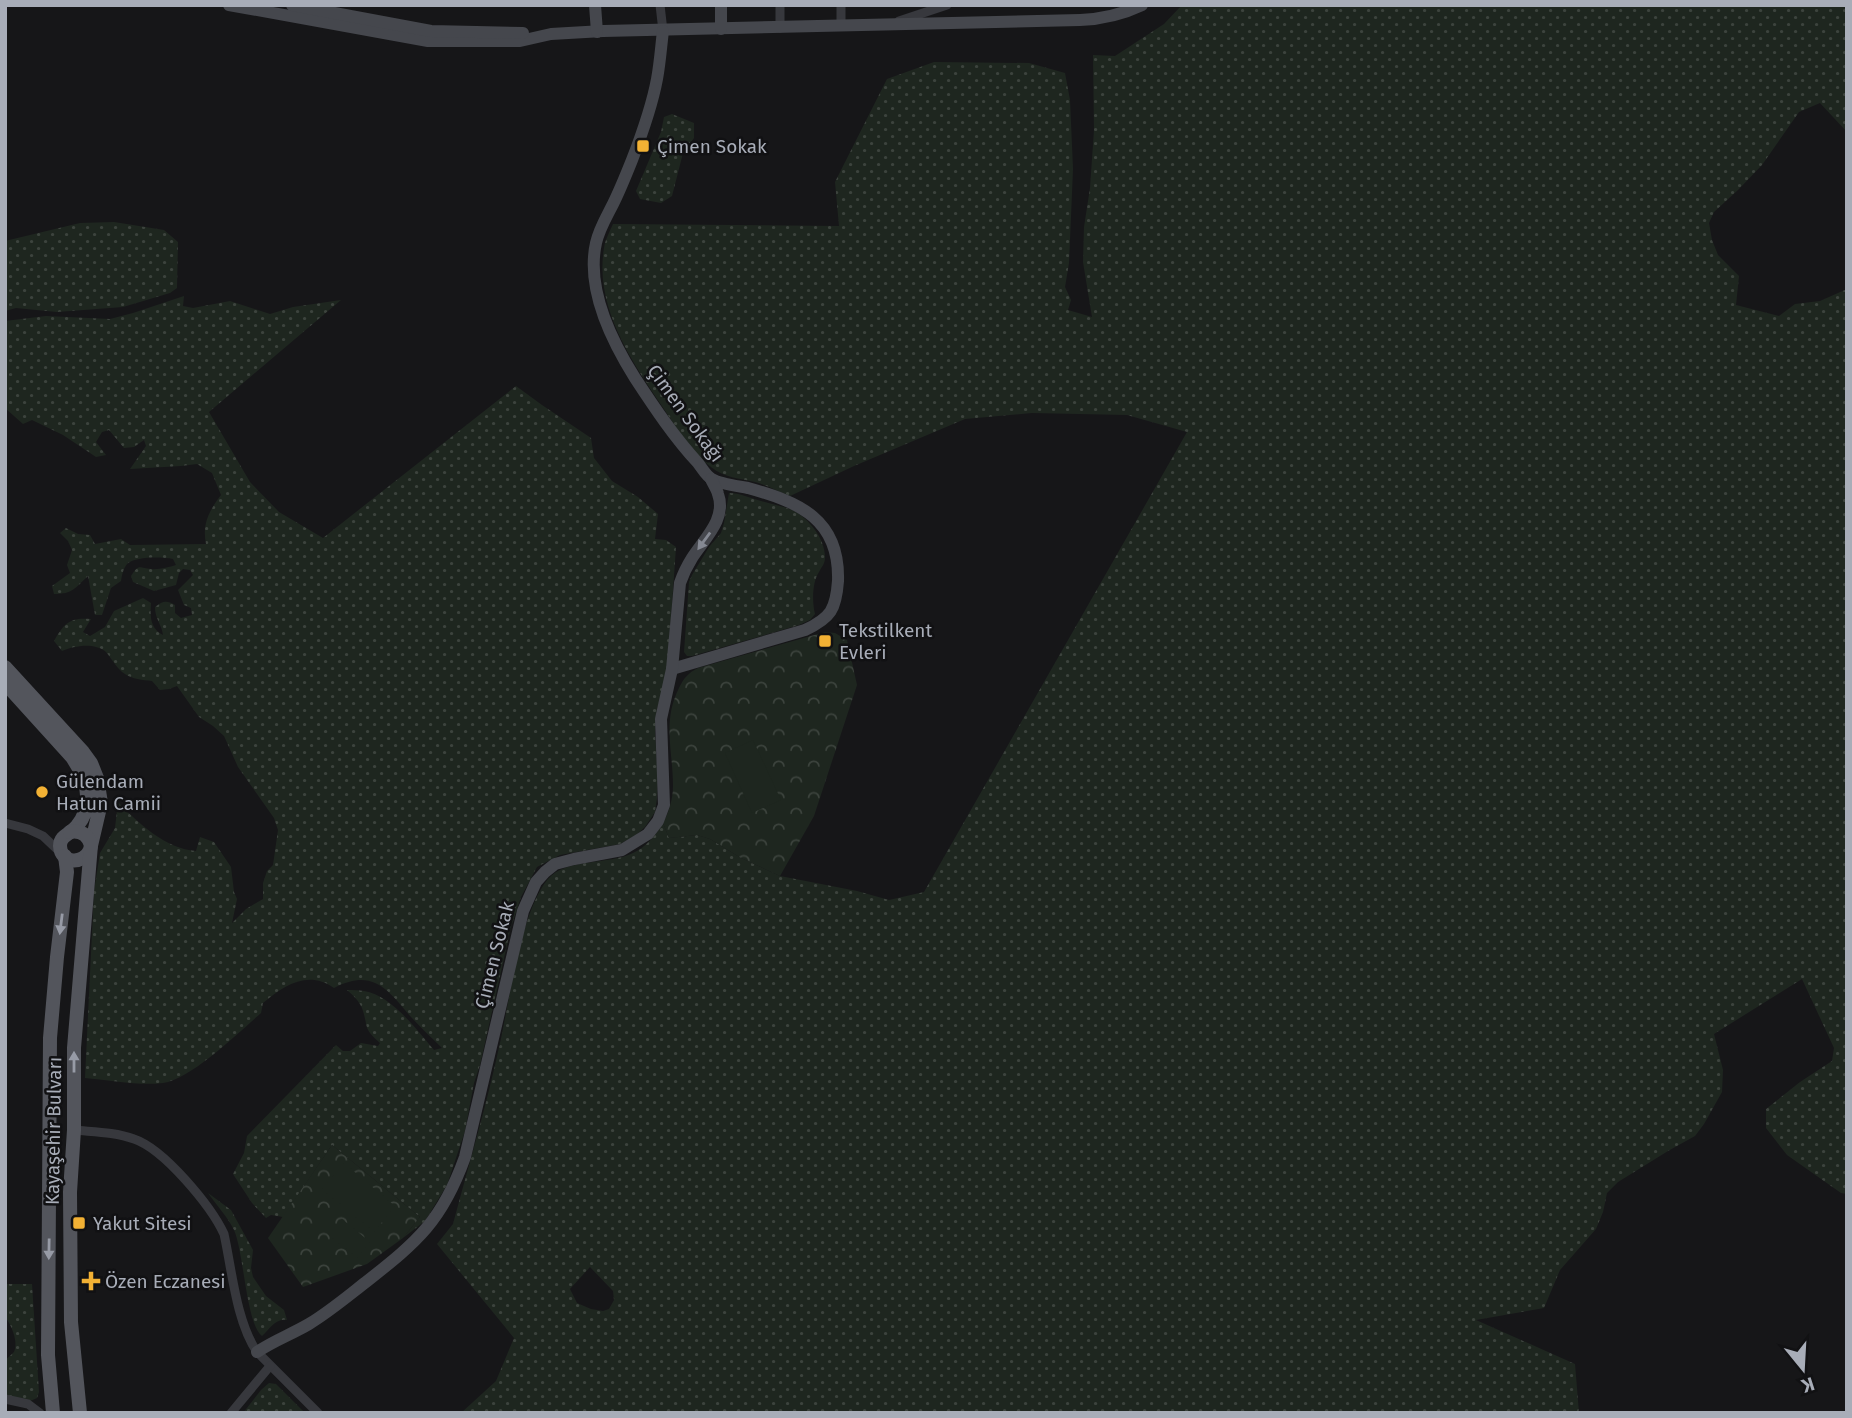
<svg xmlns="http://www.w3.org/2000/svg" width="1852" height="1418" viewBox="0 0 1852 1418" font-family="'Fira Sans',sans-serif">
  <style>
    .grass { fill: url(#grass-dots); fill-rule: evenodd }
    .forest { fill: url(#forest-crowns) }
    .garden { fill: #1e261f }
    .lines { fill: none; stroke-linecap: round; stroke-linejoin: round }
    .street { stroke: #37383d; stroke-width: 9 }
    .secondary { stroke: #45474d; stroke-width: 12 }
    .primary { stroke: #53555c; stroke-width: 14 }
    .oneway { fill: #858993 }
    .oneway2 { fill: #979ba6 }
    .poi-dot { fill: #f2b134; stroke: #111113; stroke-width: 2.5 }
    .labels { text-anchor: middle; stroke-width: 5; stroke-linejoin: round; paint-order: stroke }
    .poi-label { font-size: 19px; fill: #a8adb8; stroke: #111113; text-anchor: start }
    .street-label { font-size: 19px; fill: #a8adb8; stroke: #111113 }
  </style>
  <defs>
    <pattern id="grass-dots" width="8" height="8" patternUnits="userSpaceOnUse" patternTransform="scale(1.75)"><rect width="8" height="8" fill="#1e261f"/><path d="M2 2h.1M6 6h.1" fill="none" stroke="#3c433d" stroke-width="1.8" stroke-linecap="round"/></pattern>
    <pattern id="forest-crowns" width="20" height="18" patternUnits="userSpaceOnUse" patternTransform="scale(1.75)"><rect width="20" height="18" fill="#1e261f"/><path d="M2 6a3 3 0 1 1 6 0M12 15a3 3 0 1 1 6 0" fill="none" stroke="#3c433d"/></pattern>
  </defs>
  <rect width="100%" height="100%" fill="#161618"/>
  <!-- grass -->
  <g class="grass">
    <path d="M1182,5H1847V132L1820,103L1799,112L1762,165L1738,190L1714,212L1709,223L1712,240L1718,255L1739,276L1736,305L1779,316L1795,304L1820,301L1847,289V1194L1841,1193L1787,1155L1766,1128V1109L1800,1082L1832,1061L1834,1048L1802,979L1714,1034L1723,1070L1722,1092L1704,1124L1695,1136L1668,1151L1618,1182L1607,1193L1603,1212L1596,1229L1560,1270L1544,1308L1476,1320L1575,1364L1579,1413H461L496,1381L514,1338L437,1244L453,1224C469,1164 487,1104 500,1043C510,999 520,913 548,879C566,858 609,865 633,853C646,847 656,835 663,823L669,838L697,835L710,839L741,858L780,876L857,891L889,900L924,892L1187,432L1127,415L1032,413L965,419L854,466L790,496C779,492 767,485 755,482C739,478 725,478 711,467C690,452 678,430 664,409C633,363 594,308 604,248C605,240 610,231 613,224L839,226L835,182L887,79L934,62L1029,63L1065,73L1070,100L1073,169L1069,263L1065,287L1071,300L1068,310L1092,317L1083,262L1084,227L1090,188L1094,130L1093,55L1115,56L1164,24ZM590,1267L613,1291L614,1300L609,1309L603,1311L591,1309L577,1303L570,1289Z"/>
    <polygon points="672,114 694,123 694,138 683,153 672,196 661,203 640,199 636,191 661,132 664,117"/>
    <polygon points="114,222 164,230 178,242 177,288 170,293 123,307 57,312 16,308 5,311 5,241 80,223"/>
    <path d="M184,296L183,306L193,308L230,301L270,314L293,307L341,300L209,412L250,482L279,512L323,538L516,386L542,405L591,438L594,458L612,481L638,497L658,514L655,539L666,540L676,547L667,676L657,709L655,733L658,780L657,798L655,812L645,827L636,835L620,844L560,855L537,867L521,897L511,927L480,1065L474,1083L465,1131L447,1185L425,1221L403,1238L420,1217L332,1145L283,1217L271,1215L266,1218L252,1203L233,1174L244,1153L247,1136L336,1045L343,1051H350L361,1043L378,1046L380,1043C362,1027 369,1028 362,1008C359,1001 353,995 347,990C353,990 359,990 364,991C391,995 417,1030 434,1050L442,1048C432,1038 421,1028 411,1017C387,989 373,968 334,988C308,969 283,986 263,1003L261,1013C238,1033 191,1079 163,1083C143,1086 107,1080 85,1078L94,891L100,853L115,828L118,802C138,823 166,849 196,851L200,837L214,842L231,867L234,892L237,899L232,923L246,909L263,899V883L267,871L273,865L278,830L274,818L238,767L224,736L213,726L199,717L177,686L169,689L160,690L152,681C143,680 132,679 125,674C117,669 112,659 106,652C94,642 74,646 62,651L54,641C64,623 70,617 91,619L83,632L90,636L105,627L114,611L143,598L151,603C150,617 150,628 163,635C162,625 155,619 155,607C163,601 166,600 175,605V613L181,618L192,615L191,608L184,605L178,590L193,575L190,570L183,569L179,573L176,585L154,591L133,582L131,576C139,563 139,568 151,569C159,570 169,567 176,565L173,559C162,557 136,556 127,564C123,569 122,575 121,581L111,588L102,615H95L88,576C75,588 73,594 54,594L52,586L70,573L67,565L72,550L68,541L60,533L66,528L78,534L90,535L95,544L121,539L130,545L206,544C202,524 209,511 221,495L212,473L197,464L181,466L130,469L146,446L144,440L134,447L124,448L109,430L102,432L96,442L106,455L96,457L63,435L32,420L23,424L5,408V321L46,316L110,319L133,313Z"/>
    <path d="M729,493C740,493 750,498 761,501C771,504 782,506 792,510C809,518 825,539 825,557C825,564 822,566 819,572C812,582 812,603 815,614L810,620L799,625L692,656H687L684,652L689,582L692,575L709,547L721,533L724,523Z"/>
    <path d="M208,1193L231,1210L253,1250L251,1268L253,1277L266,1296L284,1310L287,1320C275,1318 270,1329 262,1336C246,1324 244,1252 234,1230C229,1219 215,1203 208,1193Z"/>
    <path d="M5,1284H32L39,1392L37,1398L28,1402L5,1396V1360C7,1359 13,1353 14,1352C19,1342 11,1324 5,1317Z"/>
    <polygon points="269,1383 276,1384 305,1413 243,1413 261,1390"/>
  </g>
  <!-- forest -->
  <g class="forest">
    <path d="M825,632L835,633L847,640L857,685L814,816L780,876L741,858L710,839L697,835L669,838L663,823C669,812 673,799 673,786C673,750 662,722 679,688C684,678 688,673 698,668Z"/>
    <polygon points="332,1145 420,1217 403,1238 367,1264 303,1287 268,1238"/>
  </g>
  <!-- garden -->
  <g class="garden">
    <polygon points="753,740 781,800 752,813 725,753"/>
    <polygon points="344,1163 395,1206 374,1232 322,1189"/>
    <polygon points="342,1219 370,1242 357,1258 328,1234"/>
  </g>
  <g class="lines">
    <!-- street -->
    <g class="street">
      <polyline points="660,5 663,31"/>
      <polyline points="899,21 947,5"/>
      <polyline points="841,26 841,5"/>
      <polyline points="780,28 780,5"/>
      <polyline points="5,823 28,829 43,836 61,853"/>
      <path d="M74,1130C94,1132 115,1132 134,1139C164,1149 211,1206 224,1234C232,1270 236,1321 257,1352L318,1413"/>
      <polyline points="5,1399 28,1404 40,1413"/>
      <polyline points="231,1413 270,1366"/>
    </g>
    <!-- secondary -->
    <g class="secondary">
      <path d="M229,5L428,41H520L551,34L603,31L1080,20C1103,19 1121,15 1142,5"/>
      <polyline points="292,5 431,31 523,33"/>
      <polyline points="595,5 597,32"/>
      <polyline points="721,5 721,29"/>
      <path d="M663,31C661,47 660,63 657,79C652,106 642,134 632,160C626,175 620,190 613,204C607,216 599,229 596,243C586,288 611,340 635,378C654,407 674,437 698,463C702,468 706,476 712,479C720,484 738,486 748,488C799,502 840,519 838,581C836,609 831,618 805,630L672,669"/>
      <path d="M257,1352C273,1341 292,1334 309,1324C329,1312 348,1296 366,1282C418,1241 442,1221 465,1157L523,911L536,882L545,872L555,864L574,859L622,850L648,834L658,821L664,805L661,719L672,669L680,583C683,574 687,566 692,558C704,539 727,519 718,494C717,489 713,484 711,479"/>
    </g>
    <!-- primary -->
    <g class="primary">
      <path d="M5,667L83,752L91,763L97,778L101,803L90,850C84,864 61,865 60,846C60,835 71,834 77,826C95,804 87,779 72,757L5,683"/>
      <path d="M70,832C81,830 88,835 91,845L74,1048V1130L70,1192L71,1322L80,1413"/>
      <polyline points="53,1413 48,1355 50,1038 57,957 67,872 65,856"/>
    </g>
  </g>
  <!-- one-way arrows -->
  <defs><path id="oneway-solid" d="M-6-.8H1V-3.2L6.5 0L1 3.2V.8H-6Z" transform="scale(1.75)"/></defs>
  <use class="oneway" href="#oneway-solid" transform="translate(704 541) rotate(126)"/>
  <g class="oneway2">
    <use href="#oneway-solid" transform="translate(61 924) rotate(97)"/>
    <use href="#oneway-solid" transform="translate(74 1062) rotate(-90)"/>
    <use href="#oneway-solid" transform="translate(49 1249) rotate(91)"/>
  </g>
  <!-- markers -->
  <g class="poi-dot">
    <rect x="636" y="139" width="14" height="14" rx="3.5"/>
    <rect x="818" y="634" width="14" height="14" rx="3.5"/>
    <circle cx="42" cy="792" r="7"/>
    <rect x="72" y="1216" width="14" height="14" rx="3.5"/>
    <path d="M87.5 1270.5h7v7h7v7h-7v7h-7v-7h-7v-7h7z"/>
  </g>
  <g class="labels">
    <!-- poi labels -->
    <g class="poi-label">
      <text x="657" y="153">Çimen Sokak</text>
      <text x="839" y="637">Tekstilkent<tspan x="839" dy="22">Evleri</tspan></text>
      <text x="56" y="788">Gülendam<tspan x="56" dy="22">Hatun Camii</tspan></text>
      <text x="93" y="1230">Yakut Sitesi</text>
      <text x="105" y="1288">Özen Eczanesi</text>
    </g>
    <!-- street labels -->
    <g class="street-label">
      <text transform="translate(686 413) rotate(54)" y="7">Çimen Sokağı</text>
      <text transform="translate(494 955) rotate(-76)" y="7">Çimen Sokak</text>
      <text transform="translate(53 1131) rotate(-89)" y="7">Kayaşehir Bulvarı</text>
    </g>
  </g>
  <!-- border -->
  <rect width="1852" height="1418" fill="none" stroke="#a8adb8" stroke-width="14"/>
  <!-- north arrow -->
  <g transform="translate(1803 1369) rotate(162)" stroke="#111113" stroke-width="5" paint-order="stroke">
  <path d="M0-5L12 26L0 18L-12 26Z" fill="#a8adb8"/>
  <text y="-10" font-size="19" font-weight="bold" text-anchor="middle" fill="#a8adb8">K</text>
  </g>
</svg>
